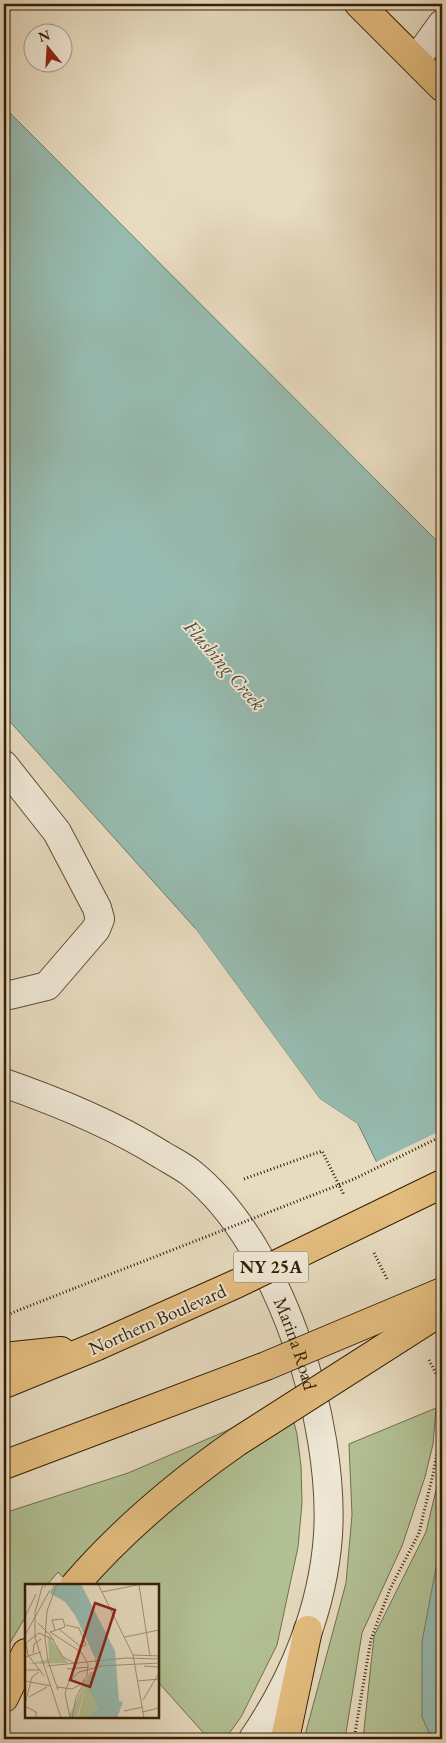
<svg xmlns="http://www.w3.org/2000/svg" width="446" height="1743" viewBox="0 0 446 1743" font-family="'EB Garamond',serif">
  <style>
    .green { fill: #b2c195; stroke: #73704c }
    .water { fill: #97bbb0; stroke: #6f7d6b }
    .pier { fill: #e7dbc0 }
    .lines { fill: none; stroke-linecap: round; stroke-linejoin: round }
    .minor-casing { stroke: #614e32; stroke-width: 30 }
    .major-casing { stroke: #341f03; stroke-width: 30 }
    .highway-casing { stroke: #341f03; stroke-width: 30 }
    .path { stroke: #341f03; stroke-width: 3; stroke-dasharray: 1 2.5; stroke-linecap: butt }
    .minor { stroke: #efe8d6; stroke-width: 28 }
    .major { stroke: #e4be80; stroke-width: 28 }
    .highway { stroke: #e4be80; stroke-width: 28 }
    .major-bridge-casing { stroke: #341f03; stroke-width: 30; stroke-linecap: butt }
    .highway-bridge-casing { stroke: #341f03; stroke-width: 30; stroke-linecap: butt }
    .path-bridge { stroke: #341f03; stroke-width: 3; stroke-dasharray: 1 2.5; stroke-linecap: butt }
    .major-bridge { stroke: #e4be80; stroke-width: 28 }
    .highway-bridge { stroke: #e4be80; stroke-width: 28 }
    .labels { text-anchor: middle; stroke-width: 4; stroke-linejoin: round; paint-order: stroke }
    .shield { fill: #efe8d6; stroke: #6c5b42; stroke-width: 1 }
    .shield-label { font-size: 18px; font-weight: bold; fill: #341f03 }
    .street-label { font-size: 19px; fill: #341f03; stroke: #efe8d6 }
    .water-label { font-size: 20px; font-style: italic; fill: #524e37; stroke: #efe8d6 }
    .inset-road { fill: none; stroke: #9f9074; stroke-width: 1 }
    .view { fill: #8f2418; fill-opacity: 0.15; stroke: #8f2418; stroke-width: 2.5 }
    .inset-edge { fill: none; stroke: #341f03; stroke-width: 2.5 }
  </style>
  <rect width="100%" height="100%" fill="#e7dbc0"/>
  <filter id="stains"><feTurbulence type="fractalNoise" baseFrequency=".004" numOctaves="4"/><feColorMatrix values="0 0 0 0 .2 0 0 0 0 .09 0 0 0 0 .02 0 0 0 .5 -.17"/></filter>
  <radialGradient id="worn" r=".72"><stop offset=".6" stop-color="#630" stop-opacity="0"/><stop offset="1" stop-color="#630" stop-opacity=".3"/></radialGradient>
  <!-- green -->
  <g class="green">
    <polygon points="289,1404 297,1434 301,1466 302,1503 298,1547 277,1645 241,1717 225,1739 209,1739 158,1682 158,1586 70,1585 58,1572 47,1585 26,1586 26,1616 4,1653 4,1513 128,1473"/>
    <polygon points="436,1408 433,1444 425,1477 402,1546 362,1633 345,1739 304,1739 346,1583 352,1515 349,1444"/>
    <polygon points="442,1465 442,1739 363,1739 374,1636 426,1532"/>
  </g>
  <!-- water -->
  <g class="water">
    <polygon points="4,107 442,546 442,1296 358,1124 320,1099 195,928 4,715"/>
    <polygon points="442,1536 442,1739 432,1739 422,1717 422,1642"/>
  </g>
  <!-- pier -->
  <g class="pier">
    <polygon points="195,928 320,1099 358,1124 354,1125 318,1101 193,930"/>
    <polygon points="442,1130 442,1298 440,1297 374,1163"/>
  </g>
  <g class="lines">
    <defs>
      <g id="minor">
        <polyline points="416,60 442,24"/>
        <polyline points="4,765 57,832 97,908 100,919 96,929 47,986 10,995"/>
        <path id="s1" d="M4,1083C58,1102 113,1124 162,1155C172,1161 182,1166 191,1173C281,1245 335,1423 328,1535C323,1608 294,1679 253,1739"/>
      </g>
      <g id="major">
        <polyline points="359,4 442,87"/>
        <polyline points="4,1357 61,1351"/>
        <polyline points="4,1384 97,1346"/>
        <polyline points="4,1465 126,1419"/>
      </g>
      <g id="highway">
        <polyline points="4,1698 26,1653"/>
        <polyline points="285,1739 308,1630"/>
      </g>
    </defs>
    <!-- minor casing -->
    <use href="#minor" class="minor-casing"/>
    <!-- major casing -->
    <use href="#major" class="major-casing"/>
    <!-- highway casing -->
    <use href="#highway" class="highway-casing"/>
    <!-- path -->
    <g class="path">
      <polyline points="244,1179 322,1151 344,1195"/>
      <polyline points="374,1253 387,1279"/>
      <polyline points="4,1316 75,1288"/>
      <polyline points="429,1360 442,1385"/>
      <polyline points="354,1739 371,1639 390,1589 419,1533 433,1474 442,1426"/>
    </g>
    <!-- minor -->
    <use href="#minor" class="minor"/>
    <!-- major -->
    <use href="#major" class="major"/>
    <!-- highway -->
    <use href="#highway" class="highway"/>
    <defs>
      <g id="major-bridge">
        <polyline points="97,1346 236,1284 442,1184"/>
        <polyline points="126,1419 266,1366 442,1292"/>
      </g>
      <path id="highway-bridge" d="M74,1586C122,1530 177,1484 237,1442L442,1311"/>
    </defs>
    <!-- major-bridge casing -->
    <use href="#major-bridge" class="major-bridge-casing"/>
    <!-- highway-bridge casing -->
    <use href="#highway-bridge" class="highway-bridge-casing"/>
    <!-- path-bridge -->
    <polyline class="path-bridge" points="75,1288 354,1179 442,1136"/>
    <!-- major-bridge -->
    <use href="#major-bridge" class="major-bridge"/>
    <!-- highway-bridge -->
    <use href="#highway-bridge" class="highway-bridge"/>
  </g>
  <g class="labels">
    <!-- shield labels -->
    <rect class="shield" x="233.5" y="1251.5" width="75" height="31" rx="4"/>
    <g class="shield-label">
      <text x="271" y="1273">NY 25A</text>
    </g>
    <!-- street labels -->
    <g class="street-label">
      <text transform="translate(157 1319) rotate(-24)" y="7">Northern Boulevard</text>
      <text dy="7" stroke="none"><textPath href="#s1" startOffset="411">Marina Road</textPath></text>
    </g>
    <!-- water labels -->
    <g class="water-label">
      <text transform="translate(225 665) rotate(49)" y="7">Flushing Creek</text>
    </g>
  </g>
  <!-- overview -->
  <g transform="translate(25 1584)">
    <rect width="134" height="134" fill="#e7dbc0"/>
    <path d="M23,52L43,79L3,80L24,75ZM65,88H70L68,97L76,124L67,134H53L61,99L52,134H43Z" fill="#b2c195"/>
    <path d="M0,0H56L90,67L94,117L98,118L92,134H65L67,128L74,125L64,105L71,87L70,74L50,31L40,18L12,3Z" fill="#97bbb0"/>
    <path d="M14,0H20L19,6L22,0H29L25,9L40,18L55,41L39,19L11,4L0,5Z" fill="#e7dbc0"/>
    <path class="inset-road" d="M18,0L10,28V54L36,134M32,0L22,27L20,54L23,77L33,106M73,0L108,71L119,134M114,1L125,72M77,8L117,0M0,33L11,10M13,39L25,51L38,73L49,79M41,41L54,44L61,61L56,63M34,45L56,63M25,48L56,68L63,80L62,92L56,100L47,105L32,103M25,48L40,43L38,35L27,36L30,46M0,51L25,6M100,53L134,46M8,69L9,60L16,55M108,71L134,72M0,73L16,68M22,82L101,74L134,75M75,82L134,79M119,82L134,83M42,85L64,83M0,86H16M19,92L3,71L1,59L14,49L29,56M0,97L26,102M113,97L134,95M4,113L22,103M118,116L134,89M0,120L7,93L14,88M0,122L11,128V134M99,127L118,123M117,128L134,124M45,134L40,109L44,97L54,88L77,82M47,134L51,114L60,96"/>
    <path class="view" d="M70,19L90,26L65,103L45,96Z"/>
    <rect width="134" height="134" class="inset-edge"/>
  </g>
  <!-- margin -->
  <rect width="446" height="1743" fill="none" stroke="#e7dbc0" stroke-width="20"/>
  <rect x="5" y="5" width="436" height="1733" fill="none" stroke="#341f03" stroke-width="2.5"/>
  <rect x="10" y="10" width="426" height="1723" fill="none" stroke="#341f03"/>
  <!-- north arrow -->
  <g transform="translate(48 48) rotate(342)"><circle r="24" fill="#efe8d6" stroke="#a49882"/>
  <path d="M0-4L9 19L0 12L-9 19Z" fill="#8f2418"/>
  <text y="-8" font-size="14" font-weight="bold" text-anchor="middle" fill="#341f03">N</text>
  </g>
  <rect width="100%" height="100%" filter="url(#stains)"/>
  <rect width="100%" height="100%" fill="url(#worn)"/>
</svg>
